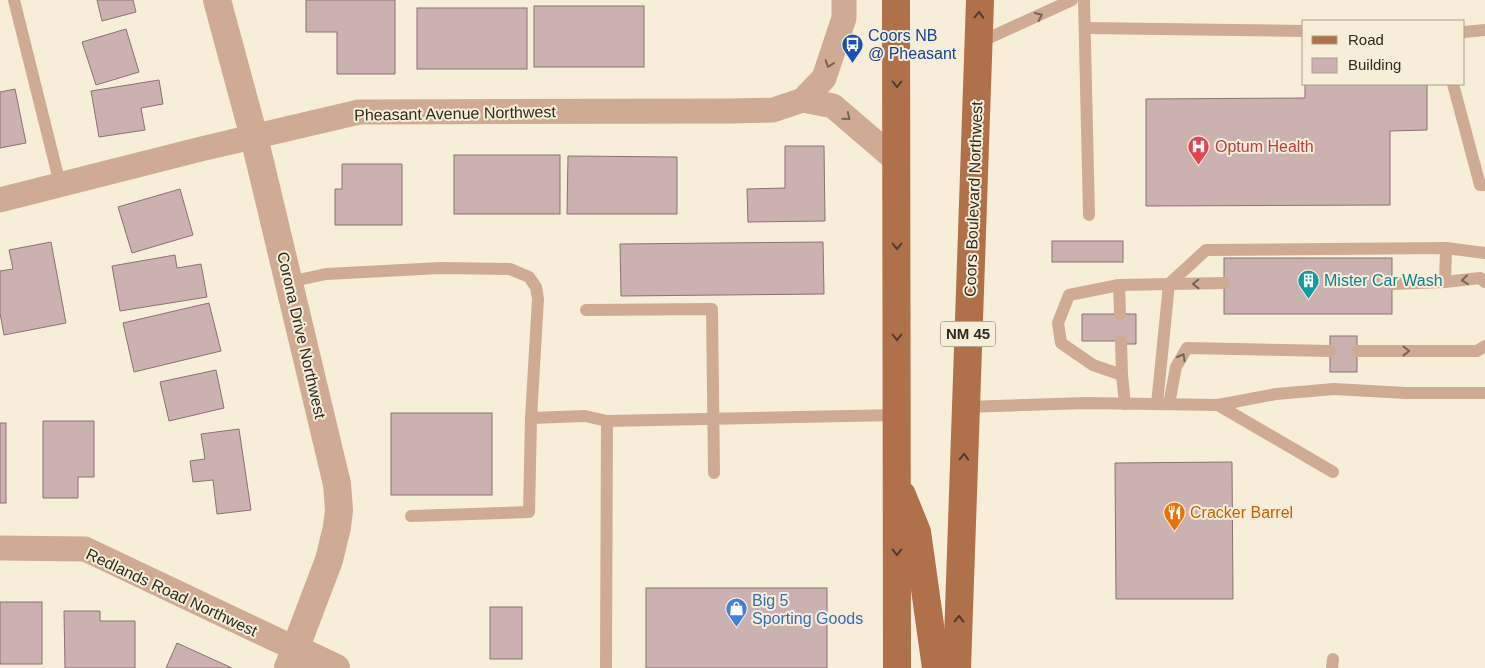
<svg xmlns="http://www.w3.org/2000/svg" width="1485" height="668" viewBox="0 0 1485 668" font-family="Arial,sans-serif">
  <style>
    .building { fill: #cbb2b0; stroke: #897270 }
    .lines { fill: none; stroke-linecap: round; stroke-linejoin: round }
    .service { stroke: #cfab96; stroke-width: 12 }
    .minor { stroke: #cfab96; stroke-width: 25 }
    .tertiary { stroke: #cfab96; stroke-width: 28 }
    .primary { stroke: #b0704a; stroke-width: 28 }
    .oneway { stroke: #4e3c2d }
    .oneway2 { stroke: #766557 }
    .labels { text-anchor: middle; stroke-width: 4; stroke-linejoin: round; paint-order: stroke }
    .shield { fill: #f7eed9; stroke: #6a665a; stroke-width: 1 }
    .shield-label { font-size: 15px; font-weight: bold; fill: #2e2b23 }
    .transit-label { font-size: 16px; fill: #164399; stroke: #f7eed9; text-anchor: start }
    .street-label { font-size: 16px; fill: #2e2b23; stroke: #f7eed9 }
    .health-label { font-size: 16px; fill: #be3a42; stroke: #f7eed9; text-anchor: start }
    .culture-label { font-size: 16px; fill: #0d838f; stroke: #f7eed9; text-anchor: start }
    .food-label { font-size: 16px; fill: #c56008; stroke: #f7eed9; text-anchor: start }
    .shop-label { font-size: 16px; fill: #366cbe; stroke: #f7eed9; text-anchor: start }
  </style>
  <rect width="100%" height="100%" fill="#f7eed9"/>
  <!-- building -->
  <g class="building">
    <polygon points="97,0 133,0 136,12 102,21"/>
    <polygon points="306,0 395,0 395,74 337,74 337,32 306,32"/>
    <rect x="534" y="6" width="110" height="61"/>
    <rect x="417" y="8" width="110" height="61"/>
    <polygon points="126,29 139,72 96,85 82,42"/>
    <polygon points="159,80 163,104 141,108 145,130 99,137 91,91"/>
    <polygon points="1305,84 1427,84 1427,130 1390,131 1390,205 1146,206 1146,99 1305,98"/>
    <polygon points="15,89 26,143 0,148 0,92"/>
    <polygon points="785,146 824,146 825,221 748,222 747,189 785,188"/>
    <rect x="454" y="155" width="106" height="59"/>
    <polygon points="568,156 677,157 677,214 567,214"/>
    <polygon points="342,164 402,164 402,225 335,225 335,189 342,189"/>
    <polygon points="180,189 193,235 132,253 118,207"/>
    <rect x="1052" y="241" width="71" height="21"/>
    <polygon points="51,242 66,323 4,335 0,313 0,271 13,269 9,250"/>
    <polygon points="823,242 824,294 621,296 620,244"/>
    <polygon points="175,255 177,268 201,264 207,297 120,311 112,266"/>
    <rect x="1224" y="258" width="168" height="56"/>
    <polygon points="209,303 221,351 134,372 123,323"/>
    <polygon points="1082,314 1136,314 1136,344 1123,344 1123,341 1082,341"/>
    <rect x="1330" y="336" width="27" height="36"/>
    <polygon points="216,370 224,408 169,421 160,382"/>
    <rect x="391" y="413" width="101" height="82"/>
    <polygon points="43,421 94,421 94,477 78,477 78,498 43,498"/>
    <rect x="0" y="423" width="6" height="80"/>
    <polygon points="239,429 251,510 217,514 213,480 193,482 190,461 205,459 201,434"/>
    <polygon points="1232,462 1233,599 1116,599 1115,463"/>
    <rect x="646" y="588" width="181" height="80"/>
    <rect x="0" y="602" width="42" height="62"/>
    <rect x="490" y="607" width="32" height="52"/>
    <polygon points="64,611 100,611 100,621 135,621 135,668 65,668"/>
    <polygon points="177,643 232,668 166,668"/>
  </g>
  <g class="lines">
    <!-- service -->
    <g class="service">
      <polyline points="14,0 60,184"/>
      <polyline points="1084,0 1089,215"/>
      <polyline points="1085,28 1304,31"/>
      <polyline points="1464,32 1485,30"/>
      <polyline points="978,43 1072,0"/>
      <polyline points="1453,84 1480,185 1485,185"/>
      <polyline points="1446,248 1485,253"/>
      <polyline points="289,282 326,274 441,268 510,269 529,277 536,287 538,299 531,418 585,416 607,421"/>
      <polyline points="1392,284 1445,282 1480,278 1485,282"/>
      <polyline points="1119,285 1120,314"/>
      <polyline points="586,310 712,309 714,473"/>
      <polyline points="1121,341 1122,375"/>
      <polyline points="1357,351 1477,351 1485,346"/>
      <polyline points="1125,404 1122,375 1093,365 1061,343 1058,323 1069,295 1119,285 1224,283"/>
      <polyline points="1157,404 1169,284 1206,250 1446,248 1445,282"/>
      <polyline points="1169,404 1176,367 1187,348 1330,351"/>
      <polyline points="1218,405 1333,472"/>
      <polyline points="966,407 1086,403 1218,405 1276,394 1334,389 1406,393 1485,393"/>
      <polyline points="411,516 529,512 531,418"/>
      <polyline points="606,668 607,421 897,415"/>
      <polyline points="1332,668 1333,659"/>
    </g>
    <!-- minor -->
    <g class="minor">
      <polyline points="803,100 824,78 844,18 844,0"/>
      <polyline points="0,200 201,149 359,112 731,111 773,110 803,100 833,106 897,161"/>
      <polyline points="0,548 85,549 296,649"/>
    </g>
    <!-- tertiary -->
    <g class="tertiary">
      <polyline points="217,0 254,137 337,484 339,510 337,527 329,560 288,668"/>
      <polyline points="296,649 336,668"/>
    </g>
    <!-- primary -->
    <g class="primary">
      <polyline points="896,0 897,668"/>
      <polyline points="902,495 917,532 936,668"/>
      <polyline points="957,668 980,0"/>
    </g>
  </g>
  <!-- one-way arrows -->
  <defs><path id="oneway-chevron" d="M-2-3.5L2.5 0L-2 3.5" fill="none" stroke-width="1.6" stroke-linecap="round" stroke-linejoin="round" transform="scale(1.25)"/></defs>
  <g class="oneway">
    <use href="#oneway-chevron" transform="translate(979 15) rotate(-88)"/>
    <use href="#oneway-chevron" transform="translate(897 84) rotate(90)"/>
    <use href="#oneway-chevron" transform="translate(897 246) rotate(90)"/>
    <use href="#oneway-chevron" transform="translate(897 337) rotate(90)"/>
    <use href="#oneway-chevron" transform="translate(964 457) rotate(-88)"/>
    <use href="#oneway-chevron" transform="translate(897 552) rotate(90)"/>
    <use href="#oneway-chevron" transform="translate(959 619) rotate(-88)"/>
  </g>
  <g class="oneway2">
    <use href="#oneway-chevron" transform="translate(1039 16) rotate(-25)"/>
    <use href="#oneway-chevron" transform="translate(829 64) rotate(109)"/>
    <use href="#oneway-chevron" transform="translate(847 117) rotate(39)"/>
    <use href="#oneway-chevron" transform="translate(1465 280) rotate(174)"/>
    <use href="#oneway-chevron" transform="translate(1196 284) rotate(179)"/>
    <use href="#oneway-chevron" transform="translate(1406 351)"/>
    <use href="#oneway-chevron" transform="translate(1182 357) rotate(-61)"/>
  </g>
  <!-- icons -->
  <defs>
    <symbol id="bus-pin" viewBox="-11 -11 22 30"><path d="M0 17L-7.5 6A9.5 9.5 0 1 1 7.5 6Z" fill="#1a4fb4" stroke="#f7eed9"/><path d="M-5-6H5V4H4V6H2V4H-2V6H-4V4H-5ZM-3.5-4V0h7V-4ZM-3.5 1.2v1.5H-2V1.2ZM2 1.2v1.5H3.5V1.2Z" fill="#fff"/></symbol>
    <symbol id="hospital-pin" viewBox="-11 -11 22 30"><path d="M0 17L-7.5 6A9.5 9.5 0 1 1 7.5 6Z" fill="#e0444e" stroke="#f7eed9"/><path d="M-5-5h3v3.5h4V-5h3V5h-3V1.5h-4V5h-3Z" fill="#fff"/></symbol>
    <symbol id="building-pin" viewBox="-11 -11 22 30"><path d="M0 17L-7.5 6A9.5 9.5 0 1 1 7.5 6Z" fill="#0f9aa8" stroke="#f7eed9"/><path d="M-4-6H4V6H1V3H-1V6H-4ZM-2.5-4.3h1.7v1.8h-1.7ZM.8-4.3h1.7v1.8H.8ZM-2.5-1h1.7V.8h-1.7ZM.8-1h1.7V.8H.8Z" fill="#fff"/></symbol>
    <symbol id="restaurant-pin" viewBox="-11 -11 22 30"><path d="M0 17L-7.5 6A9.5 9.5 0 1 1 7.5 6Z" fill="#e8710a" stroke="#f7eed9"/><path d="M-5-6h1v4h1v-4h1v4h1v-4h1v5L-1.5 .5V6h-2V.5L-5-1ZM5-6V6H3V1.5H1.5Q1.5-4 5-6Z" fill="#fff"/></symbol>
    <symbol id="shop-pin" viewBox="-11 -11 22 30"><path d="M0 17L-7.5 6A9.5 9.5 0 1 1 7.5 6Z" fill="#3f7fe0" stroke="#f7eed9"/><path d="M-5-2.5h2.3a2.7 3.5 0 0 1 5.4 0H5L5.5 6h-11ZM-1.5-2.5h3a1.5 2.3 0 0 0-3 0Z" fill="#fff"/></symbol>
  </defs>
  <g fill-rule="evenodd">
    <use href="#bus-pin" x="840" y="32" width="25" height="34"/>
    <use href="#hospital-pin" x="1186" y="134" width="25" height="34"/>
    <use href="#building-pin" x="1296" y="268" width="25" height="34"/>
    <use href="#restaurant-pin" x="1162" y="500" width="25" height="34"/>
    <use href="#shop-pin" x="724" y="596" width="25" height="34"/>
  </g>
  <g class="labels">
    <!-- shield labels -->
    <rect class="shield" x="940.5" y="321.5" width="55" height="25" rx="4"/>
    <g class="shield-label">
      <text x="968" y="339">NM 45</text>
    </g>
    <!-- transit labels -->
    <g class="transit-label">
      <text x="868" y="41">Coors NB<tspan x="868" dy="18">@ Pheasant</tspan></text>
    </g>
    <!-- street labels -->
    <g class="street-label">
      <text transform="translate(455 113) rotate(-1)" y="6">Pheasant Avenue Northwest</text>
      <text transform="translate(973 199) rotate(-88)" y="6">Coors Boulevard Northwest</text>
      <text transform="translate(302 335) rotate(77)" y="6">Corona Drive Northwest</text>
      <text transform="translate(172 592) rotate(25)" y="6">Redlands Road Northwest</text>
    </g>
    <!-- health labels -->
    <g class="health-label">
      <text x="1215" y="152">Optum Health</text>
    </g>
    <!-- culture labels -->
    <g class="culture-label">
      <text x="1324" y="286">Mister Car Wash</text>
    </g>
    <!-- food labels -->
    <g class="food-label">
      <text x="1190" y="518">Cracker Barrel</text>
    </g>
    <!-- shop labels -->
    <g class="shop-label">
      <text x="752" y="606">Big 5<tspan x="752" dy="18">Sporting Goods</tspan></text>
    </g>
  </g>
  <!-- legend -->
  <rect x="1302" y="20" width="162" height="65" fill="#f7eed9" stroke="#a7a090"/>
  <rect x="1312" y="36" width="25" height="8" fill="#b0704a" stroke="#a7a090"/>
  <text x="1348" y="45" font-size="15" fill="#2e2b23">Road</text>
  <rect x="1312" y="58" width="25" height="15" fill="#cbb2b0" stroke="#a7a090"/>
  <text x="1348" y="70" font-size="15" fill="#2e2b23">Building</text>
</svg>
